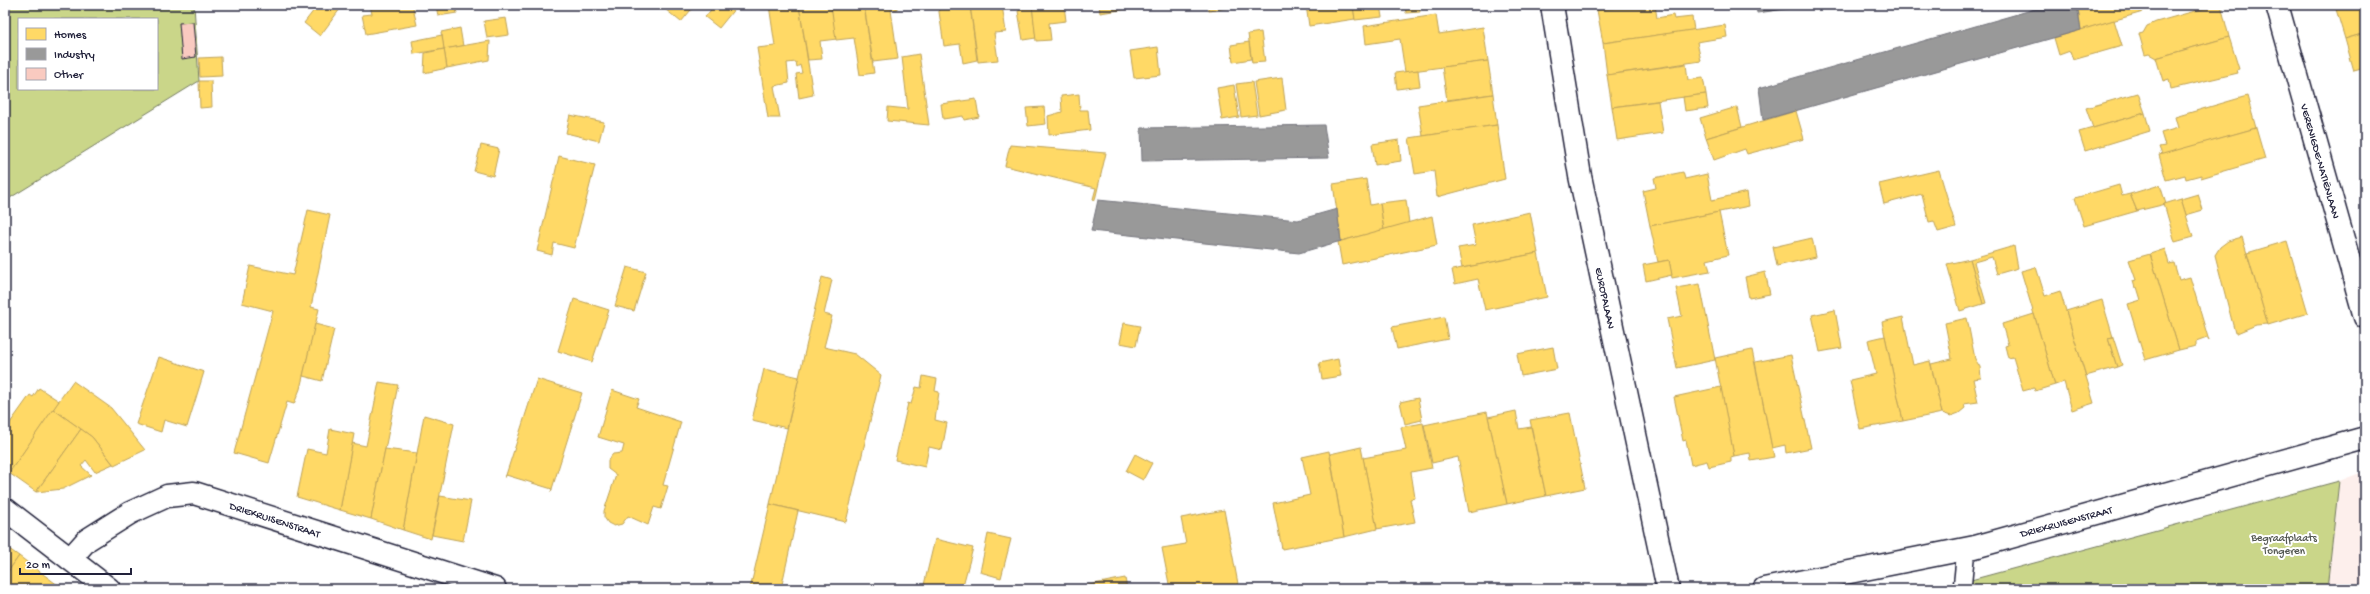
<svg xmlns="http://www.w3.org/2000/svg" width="2370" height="594" viewBox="0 0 2370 594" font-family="'Gochi Hand',sans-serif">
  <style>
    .built { fill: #fdefec }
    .green { fill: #cad689; stroke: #767c62; fill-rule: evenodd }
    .homes { fill: #ffd966; stroke: #bda259 }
    .industry { fill: #999; stroke: #75757d }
    .building { fill: #f9cac0; stroke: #22223b }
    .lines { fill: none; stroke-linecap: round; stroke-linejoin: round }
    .service-casing { stroke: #22223b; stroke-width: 20 }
    .minor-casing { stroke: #22223b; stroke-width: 25 }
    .secondary-casing { stroke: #22223b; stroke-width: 25 }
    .service { stroke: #fff; stroke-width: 17 }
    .minor { stroke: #fff; stroke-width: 22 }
    .secondary { stroke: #fff; stroke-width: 22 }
    .labels { text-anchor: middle; stroke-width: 4; stroke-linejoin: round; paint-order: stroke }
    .street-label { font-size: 11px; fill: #22223b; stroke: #fff }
    .park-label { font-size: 11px; fill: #545852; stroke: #fff }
  </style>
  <rect width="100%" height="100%" fill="#fff"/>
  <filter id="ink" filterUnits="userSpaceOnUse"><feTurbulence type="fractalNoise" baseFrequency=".025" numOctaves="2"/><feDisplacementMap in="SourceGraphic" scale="8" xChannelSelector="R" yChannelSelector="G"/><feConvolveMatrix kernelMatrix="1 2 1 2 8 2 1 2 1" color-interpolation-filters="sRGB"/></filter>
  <g filter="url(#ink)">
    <!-- built -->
    <polygon class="built" points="2365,471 2365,589 2327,589 2339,481"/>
    <!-- green -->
    <g class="green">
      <path d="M5,5H194L199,81L5,201ZM19,19H157V89H19Z"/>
      <polygon points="2339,481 2327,589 1935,589 1945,587"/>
    </g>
    <!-- homes -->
    <g class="homes">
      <polygon points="318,5 343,5 320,36 304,23"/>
      <polygon points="370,5 431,5 413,8 417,25 366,34 362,15 372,14"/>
      <polygon points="436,5 459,5 455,6 457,13 438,16"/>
      <polygon points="660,5 695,5 681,22"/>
      <polygon points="715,5 734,5 736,7 719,28 705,17"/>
      <polygon points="769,5 799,5 813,95 799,98 796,74 802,73 800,65 797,67 796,62 787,63 789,83 774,86 780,118 768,118 757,48 775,46"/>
      <polygon points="799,5 831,5 837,39 820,41 822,59 808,60"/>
      <polygon points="831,5 864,5 874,73 860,75 854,38 836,40"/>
      <polygon points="864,5 897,5 897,9 891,10 898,59 873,62"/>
      <polygon points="938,5 970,5 977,60 963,63 960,44 944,46"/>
      <polygon points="970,5 1002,5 1006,32 994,33 998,60 978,62"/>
      <polygon points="1002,5 1032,5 1036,38 1023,40 1018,11 1021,10 1021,6 1003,9"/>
      <polygon points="1032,5 1064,5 1066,21 1049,23 1051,40 1036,41"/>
      <polygon points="1099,5 1139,5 1140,7 1100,13"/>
      <polygon points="1208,5 1244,5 1209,11"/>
      <polygon points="1306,5 1353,5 1355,19 1309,26"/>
      <polygon points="1353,5 1380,5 1382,17 1355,20"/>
      <polygon points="1405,5 1419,5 1420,12 1406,13"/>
      <polygon points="1633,5 1655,5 1657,18 1673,15 1674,19 1692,17 1694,30 1603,43 1597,10"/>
      <polygon points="2092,5 2141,5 2143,12 2081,30 2078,9"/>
      <polygon points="2216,5 2221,5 2229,37 2156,58 2149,54 2145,55 2139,34 2143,33 2147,26 2156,22"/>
      <polygon points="2339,5 2365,5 2365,33 2345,39 2335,6"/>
      <polygon points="1436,15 1439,34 1483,27 1488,61 1405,72 1400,39 1366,44 1364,26"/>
      <polygon points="506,18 509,35 487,38 484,21"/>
      <polygon points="2114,20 2122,46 2073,60 2070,51 2059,55 2054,38"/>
      <polygon points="1725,25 1727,37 1697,42 1701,61 1607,75 1603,43"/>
      <polygon points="460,28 463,46 444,49 441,32"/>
      <polygon points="1261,32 1265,62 1252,63 1248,34"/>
      <polygon points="2365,33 2365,68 2354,71 2345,39"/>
      <polygon points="442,35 444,49 414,54 412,41"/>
      <polygon points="2229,37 2239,69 2237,70 2238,73 2171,89 2169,79 2163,81 2156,58"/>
      <polygon points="490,41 489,60 447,68 444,49"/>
      <polygon points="1249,42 1251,59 1233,62 1231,45"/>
      <polygon points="1158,47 1161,75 1134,78 1130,51"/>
      <polygon points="444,49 447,68 424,73 425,53"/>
      <polygon points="919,54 929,125 887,121 888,107 908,109 902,57"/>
      <polygon points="221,57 222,76 200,77 199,58"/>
      <polygon points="1488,61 1493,94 1447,100 1442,67"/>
      <polygon points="1686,64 1688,80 1703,78 1706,94 1612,107 1607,75"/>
      <polygon points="1418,70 1420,86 1397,89 1395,73"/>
      <polygon points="1282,78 1286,110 1259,115 1254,82"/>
      <polygon points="199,81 211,81 212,107 200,108"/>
      <polygon points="1252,82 1257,115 1241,117 1236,84"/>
      <polygon points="1234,85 1239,117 1222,120 1217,88"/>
      <polygon points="2138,93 2145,113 2093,128 2086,108"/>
      <polygon points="1079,94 1080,110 1088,110 1090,130 1049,135 1048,116 1062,112 1061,96"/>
      <polygon points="1493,94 1497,125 1423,136 1418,105"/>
      <polygon points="1706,94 1708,108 1685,111 1683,97"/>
      <polygon points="2247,96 2256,128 2162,155 2159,147 2165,146 2161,133 2178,128 2175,117"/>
      <polygon points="976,99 979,117 964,120 963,116 943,119 941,104"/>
      <polygon points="1658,101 1663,133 1617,140 1612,107"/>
      <polygon points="1044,107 1046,124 1028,126 1026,108"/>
      <polygon points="1737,107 1742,127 1706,138 1700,118"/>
      <polygon points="1796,111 1804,139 1747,154 1745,149 1714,160 1706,138"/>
      <polygon points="2145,113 2150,131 2085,151 2079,132"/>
      <polygon points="570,115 604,122 599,141 566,133"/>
      <polygon points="1497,125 1505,179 1437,197 1434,171 1415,174 1409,138"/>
      <polygon points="2256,128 2265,159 2201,178 2201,175 2186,179 2185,175 2166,180 2159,155"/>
      <polygon points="1399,140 1401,161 1375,165 1372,144"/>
      <polygon points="481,145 499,149 493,176 474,171"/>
      <polygon points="1010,145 1106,153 1095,200 1093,199 1096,188 1005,166"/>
      <polygon points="559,156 595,165 574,248 554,243 552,255 537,251"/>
      <polygon points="1939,170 1956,227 1938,232 1934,221 1929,222 1922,194 1884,204 1879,184"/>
      <polygon points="1683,172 1685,179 1707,174 1712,200 1747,192 1749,206 1650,226 1643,191 1656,188 1654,178"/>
      <polygon points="1366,179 1370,205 1380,203 1384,230 1341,241 1333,184"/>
      <polygon points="2119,185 2122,196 2130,194 2137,211 2084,226 2075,198"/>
      <polygon points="2160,185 2166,204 2137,211 2130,194"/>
      <polygon points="2198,194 2203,210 2186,215 2181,199"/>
      <polygon points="2181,199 2193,237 2175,242 2164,204"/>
      <polygon points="1406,200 1409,223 1384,230 1380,203"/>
      <polygon points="308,210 330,215 311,307 319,309 300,389 294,404 287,402 269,463 234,453 273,311 242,303 250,266 293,275"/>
      <polygon points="1530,212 1538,253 1462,268 1458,248 1476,245 1472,225"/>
      <polygon points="1719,212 1728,255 1707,260 1710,271 1672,278 1669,260 1658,262 1650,226"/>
      <polygon points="1432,216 1437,245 1342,265 1338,242"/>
      <polygon points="2242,237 2268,324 2256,325 2237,333 2235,333 2215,255 2220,247 2228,241"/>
      <polygon points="1812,238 1816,257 1777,266 1773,247"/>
      <polygon points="2287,241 2308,313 2268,325 2247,253"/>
      <polygon points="2014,246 2018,268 1997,274 1992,257 1974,262 1986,303 1983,304 1970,259"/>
      <polygon points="2165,249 2169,264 2174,263 2179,280 2190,277 2209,341 2207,338 2196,342 2196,346 2179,350 2150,254"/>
      <polygon points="1538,253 1547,297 1485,310 1478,279 1455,284 1452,270"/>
      <polygon points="2150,254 2179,350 2145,360 2128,304 2141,300 2137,287 2135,288 2133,281 2136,280 2129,260"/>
      <polygon points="1970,259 1983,304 1960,311 1947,264"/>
      <polygon points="1669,260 1672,275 1646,281 1643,265"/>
      <polygon points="627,267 646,272 634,311 615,306"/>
      <polygon points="2036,267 2045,296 2060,291 2094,403 2072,410 2064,382 2055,385 2021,271"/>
      <polygon points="1765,272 1770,294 1749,298 1745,277"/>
      <polygon points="822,277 832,280 824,314 832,316 824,347 855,354 881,375 846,522 770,504"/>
      <polygon points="1700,284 1715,360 1677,368 1667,319 1682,316 1676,288"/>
      <polygon points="574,299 609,310 592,362 558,351"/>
      <polygon points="2102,300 2113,337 2108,338 2117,367 2086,376 2066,311"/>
      <polygon points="1835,310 1842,348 1820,352 1812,315"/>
      <polygon points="2034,314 2055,385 2035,391 2034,388 2023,391 2013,357 2008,358 2005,346 2008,345 2002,324"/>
      <polygon points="1444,317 1448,339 1397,349 1392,327"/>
      <polygon points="1903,317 1913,365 1930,361 1942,413 1903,421 1882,322"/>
      <polygon points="1967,318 1975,359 1980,367 1981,378 1973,379 1978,402 1964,404 1965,408 1959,413 1951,416 1942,413 1931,364 1952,359 1945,323"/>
      <polygon points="1124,323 1140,326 1136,346 1120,343"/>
      <polygon points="315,324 334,329 322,381 303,376"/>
      <polygon points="1885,336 1903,421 1860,429 1850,380 1876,374 1868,340"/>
      <polygon points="2113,337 2122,365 2117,367 2108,338"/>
      <polygon points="1553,347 1557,369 1521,376 1517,354"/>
      <polygon points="1752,350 1774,457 1751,461 1750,453 1734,456 1715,358"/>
      <polygon points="1791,355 1811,448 1786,453 1785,445 1772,448 1755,362"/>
      <polygon points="159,357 204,372 187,427 164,420 161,432 136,424"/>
      <polygon points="1338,359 1341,376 1322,379 1319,363"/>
      <polygon points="764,369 799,377 787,428 752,420"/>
      <polygon points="923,376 937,379 935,391 939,392 935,420 947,423 942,450 929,447 925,467 895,460 908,403 911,404 916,387 921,388"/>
      <polygon points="537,379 582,393 551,492 552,489 506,475 505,478"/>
      <polygon points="73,381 111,408 145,450 114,465 92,437 53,409"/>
      <polygon points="379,382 398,385 371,519 340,510 352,443 366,446"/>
      <polygon points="1721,387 1734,456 1731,457 1731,462 1709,467 1707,461 1691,465 1686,440 1683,441 1674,397"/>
      <polygon points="39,388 59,401 9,473 5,469 5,430 30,395 33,397"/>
      <polygon points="612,390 639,399 636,407 681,422 663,485 668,486 661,509 654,507 648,525 628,516 622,524 614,526 608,523 604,517 604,511 616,475 608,469 608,460 613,454 622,453 624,445 598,437"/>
      <polygon points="1418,398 1422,420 1405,424 1400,402"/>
      <polygon points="53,409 81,429 36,492 9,473"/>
      <polygon points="1516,411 1519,429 1531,427 1546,496 1507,504 1488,417"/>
      <polygon points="1487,412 1507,504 1469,512 1458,457 1432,463 1424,425"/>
      <polygon points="1570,413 1585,488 1546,496 1530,420"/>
      <polygon points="424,415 454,424 431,539 403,530"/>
      <polygon points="1423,423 1432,468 1411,472 1415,498 1410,499 1415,522 1377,529 1363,458 1406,450 1401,427"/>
      <polygon points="81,429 92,437 113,464 95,472 86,460 81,466 91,475 63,489 36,492"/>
      <polygon points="330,429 354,434 340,510 297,497 307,449 326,453"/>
      <polygon points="1361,447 1377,529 1344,537 1330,454"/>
      <polygon points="385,449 417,453 403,530 371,519"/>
      <polygon points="1329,451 1344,537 1282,549 1273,503 1310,495 1302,457"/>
      <polygon points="1135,454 1152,463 1143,480 1126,471"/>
      <polygon points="440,496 471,501 463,541 432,535"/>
      <polygon points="770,504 798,511 781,589 750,589"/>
      <polygon points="1224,510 1239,589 1170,589 1162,548 1186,544 1181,518"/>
      <polygon points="988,534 1011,539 1001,578 980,572"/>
      <polygon points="935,539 973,548 962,589 923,589"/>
      <polygon points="5,546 19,556 5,576"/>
      <polygon points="19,556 59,586 57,589 5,589 5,576"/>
      <polygon points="1125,578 1127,589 1084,589 1084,586"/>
    </g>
    <!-- industry -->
    <g class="industry">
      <polygon points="1756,5 1814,5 1757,13"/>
      <polygon points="2049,5 2077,5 2081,30 1763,120 1759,88"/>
      <polygon points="1324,125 1329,158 1142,161 1141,128"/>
      <polygon points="1098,200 1298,220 1337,209 1341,241 1299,253 1091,231"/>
    </g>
    <!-- building -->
    <polygon class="building" points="193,22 196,57 182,59 179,23"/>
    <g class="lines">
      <defs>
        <polyline id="service" points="1962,589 1966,549"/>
        <g id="minor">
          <polyline points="1552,5 1580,176 1668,589"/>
          <polyline points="2277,5 2365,317"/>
          <polyline points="70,559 87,540 130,513 167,496 194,493 495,589"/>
          <polyline points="1764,589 1975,547 2365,438"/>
        </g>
        <polyline id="secondary" points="5,509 109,589"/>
      </defs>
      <!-- service casing -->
      <use href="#service" class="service-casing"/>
      <!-- minor casing -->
      <use href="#minor" class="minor-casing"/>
      <!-- secondary casing -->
      <use href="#secondary" class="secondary-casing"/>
      <!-- service -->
      <use href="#service" class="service"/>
      <!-- minor -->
      <use href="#minor" class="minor"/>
      <!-- secondary -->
      <use href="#secondary" class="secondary"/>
    </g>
  </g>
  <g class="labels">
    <!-- street labels -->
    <g class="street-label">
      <text transform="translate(2321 161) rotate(74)" y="4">VERENIGDE-NATIËNLAAN</text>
      <text transform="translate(1606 298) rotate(78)" y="4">EUROPALAAN</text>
      <text transform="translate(275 519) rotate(18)" y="4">DRIEKRUISENSTRAAT</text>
      <text transform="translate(2066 521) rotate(-15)" y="4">DRIEKRUISENSTRAAT</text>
    </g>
    <!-- park labels -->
    <g class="park-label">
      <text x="2284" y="541">Begraafplaats<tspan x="2284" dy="13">Tongeren</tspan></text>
    </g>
  </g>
  <!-- margin -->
  <rect width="2370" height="594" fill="none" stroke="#fff" stroke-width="20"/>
  <rect x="10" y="10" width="2350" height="574" fill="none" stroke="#22223b" stroke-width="1.5" filter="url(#ink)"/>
  <!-- legend -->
  <rect x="18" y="18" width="140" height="72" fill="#ffffff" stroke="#a7a7b1"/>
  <rect x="26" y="28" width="20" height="12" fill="#ffd966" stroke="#a7a7b1"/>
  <text x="54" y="38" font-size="12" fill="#22223b">Homes</text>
  <rect x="26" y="48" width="20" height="12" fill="#999999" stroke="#a7a7b1"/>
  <text x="54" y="58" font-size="12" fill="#22223b">Industry</text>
  <rect x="26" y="68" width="20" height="12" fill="#f9cac0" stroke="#a7a7b1"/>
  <text x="54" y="78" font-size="12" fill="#22223b">Other</text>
  <!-- scale -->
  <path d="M20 568v6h111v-6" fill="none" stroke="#22223b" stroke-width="2"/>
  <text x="26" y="568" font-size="12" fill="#22223b" stroke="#ffffff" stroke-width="3" paint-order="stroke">20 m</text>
</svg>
